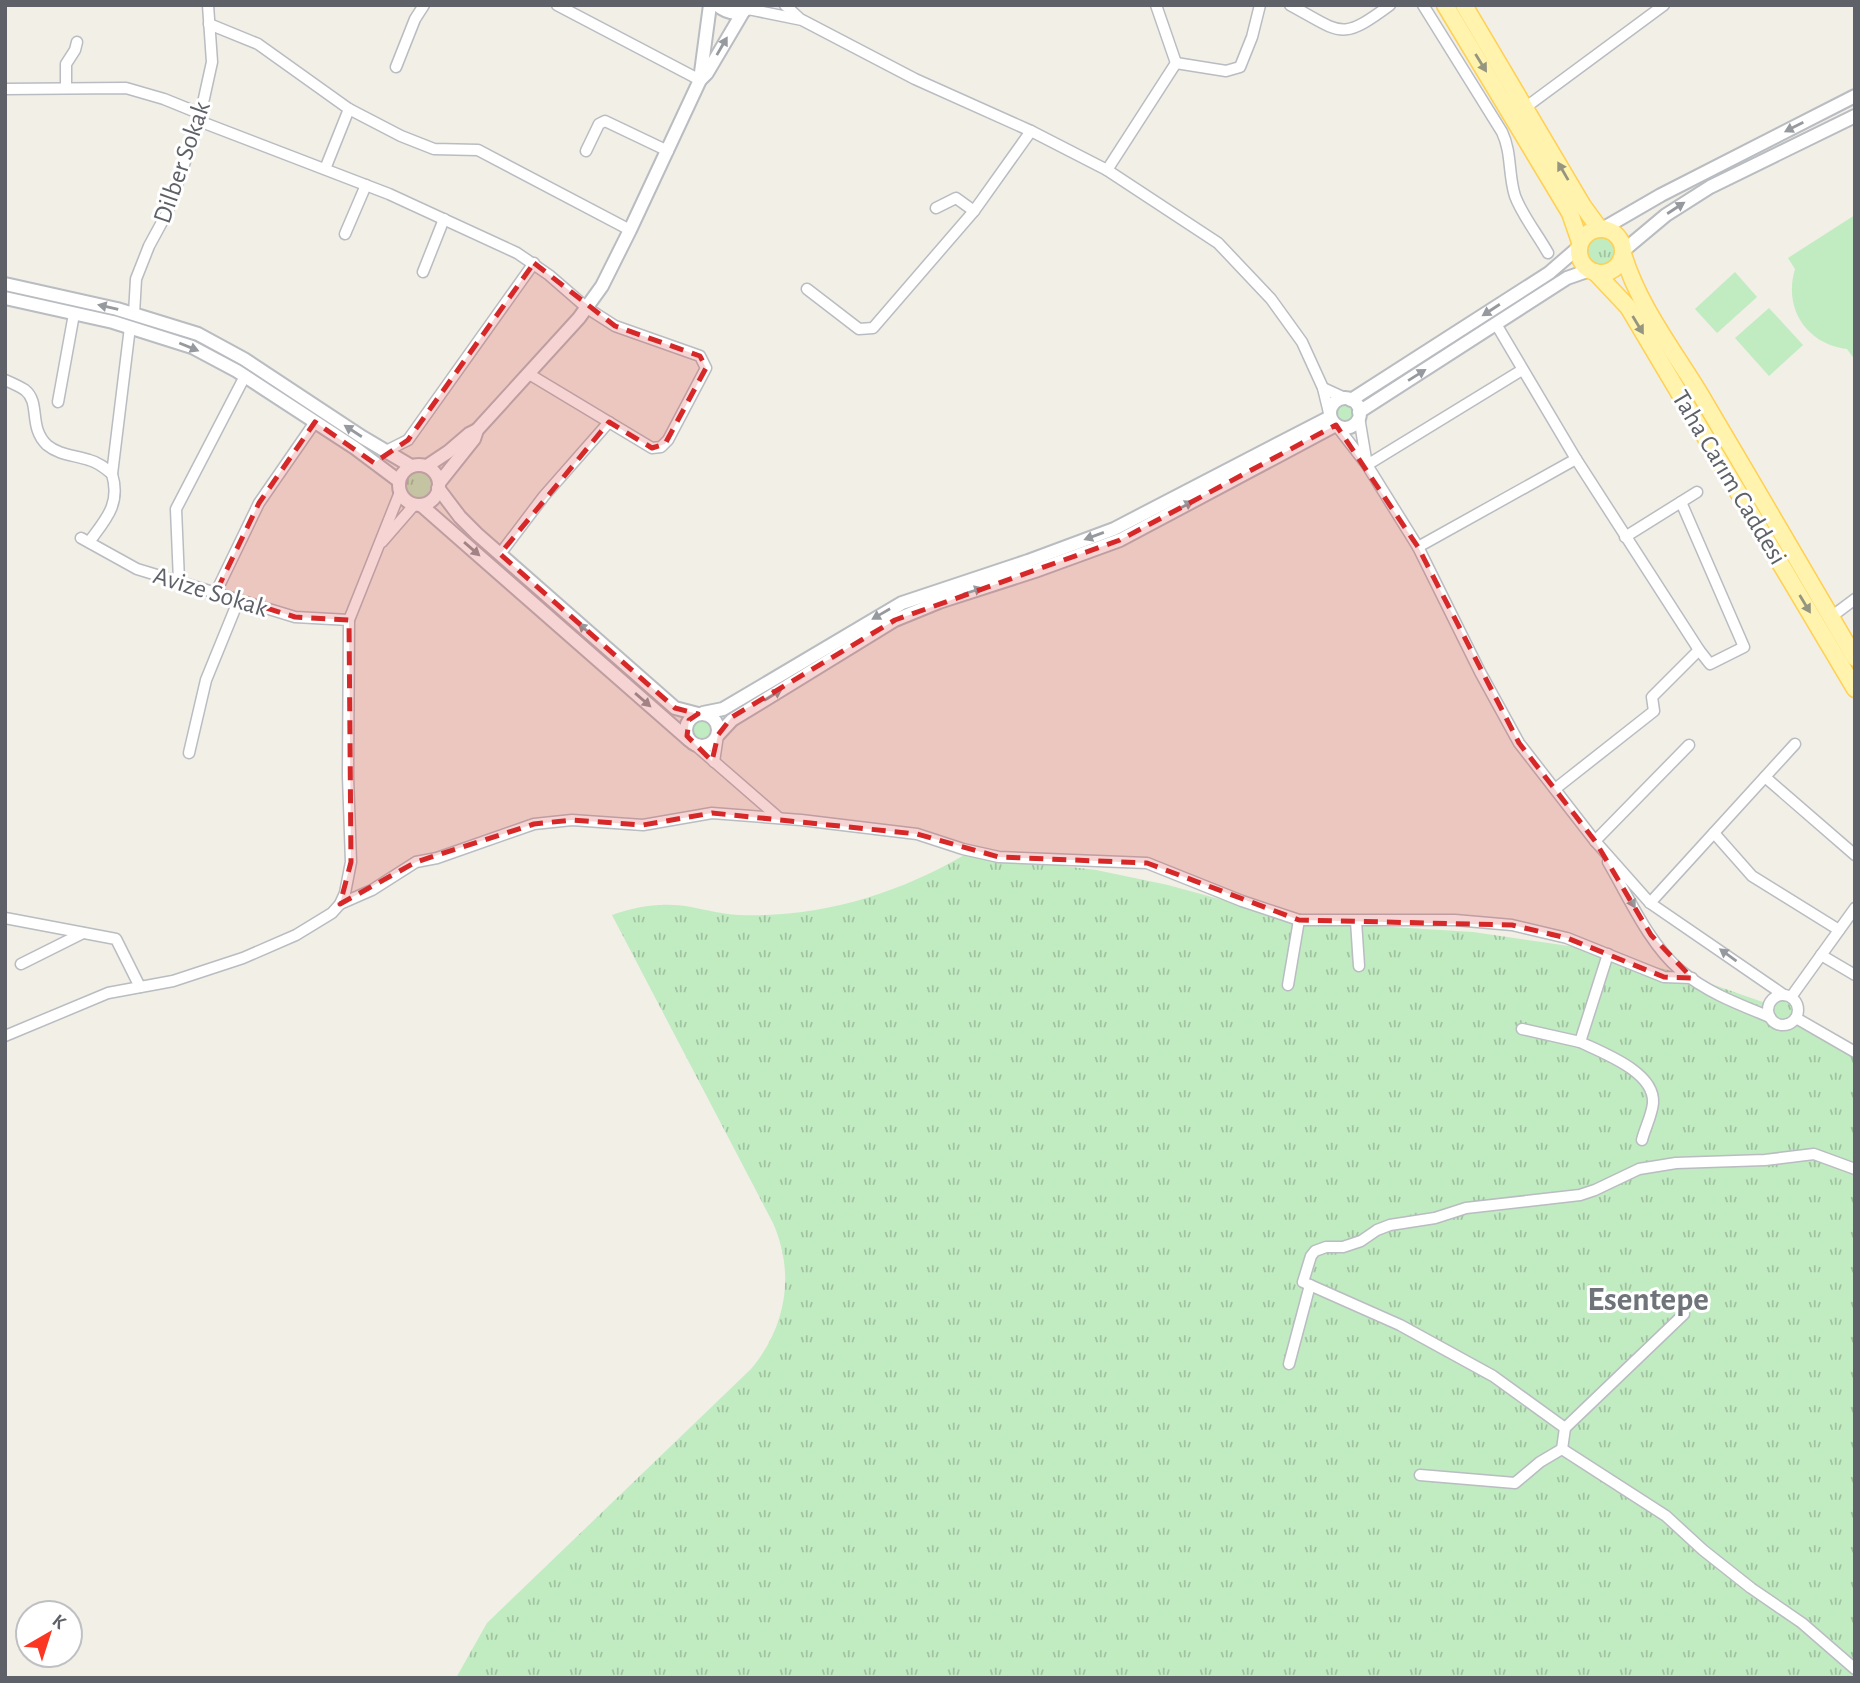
<svg xmlns="http://www.w3.org/2000/svg" width="1860" height="1683" viewBox="0 0 1860 1683" font-family="'Alegreya Sans',sans-serif">
  <style>
    .grass { fill: url(#grass-tufts) }
    .garden { fill: #c1ebc1 }
    .lines { fill: none; stroke-linecap: round; stroke-linejoin: round }
    .minor-casing { stroke: #b9bcc1; stroke-width: 13 }
    .tertiary-casing { stroke: #b9bcc1; stroke-width: 16 }
    .primary-casing { stroke: #ffd052; stroke-width: 19 }
    .minor { stroke: #fff; stroke-width: 10 }
    .tertiary { stroke: #fff; stroke-width: 12 }
    .primary { stroke: #fff3ae; stroke-width: 16 }
    .oneway { fill: #96999d }
    .oneway2 { fill: #969580 }
    .marked { fill: #d62828; fill-opacity: 0.2; stroke: #d62828; stroke-width: 5; stroke-dasharray: 14 9; stroke-linejoin: round }
    .labels { text-anchor: middle; stroke-width: 6; stroke-linejoin: round; paint-order: stroke }
    .street-label { font-size: 26px; fill: #5e6268; stroke: #fff }
    .district-label { font-size: 33px; font-weight: bold; fill: #6f747a; stroke: #fff }
  </style>
  <defs>
    <pattern id="grass-tufts" width="24" height="20" patternUnits="userSpaceOnUse" patternTransform="scale(1.75)"><rect width="24" height="20" fill="#c1ebc1"/><path d="M3 7l-1-3M5 7V3M7 7l1-3M15 17l-1-3M17 17v-4M19 17l1-3" fill="none" stroke="#a0c2a1"/></pattern>
  </defs>
  <rect width="100%" height="100%" fill="#f1efe6"/>
  <!-- grass -->
  <g class="grass">
    <circle cx="1601" cy="251" r="16"/>
    <circle cx="419" cy="485" r="14"/>
    <path d="M966,854L1096,870L1168,885L1259,910L1343,924L1473,932L1576,947L1680,973L1774,1006L1779,1001H1786L1792,1005V1015L1855,1051V1678H456L487,1623L751,1369C787,1326 795,1273 773,1223L612,915C637,906 664,902 691,907C707,910 721,914 738,915C819,918 896,895 966,854Z"/>
  </g>
  <!-- garden -->
  <g class="garden">
    <path d="M1855,215V360L1847,349C1807,344 1783,309 1795,269L1788,258Z"/>
    <polygon points="1735,272 1757,297 1717,333 1695,309"/>
    <polygon points="1769,308 1803,345 1769,376 1735,338"/>
    <circle cx="1345" cy="414" r="12"/>
    <circle cx="702" cy="730" r="13"/>
  </g>
  <g class="lines">
    <defs>
      <g id="minor">
        <polyline points="557,5 700,80"/>
        <polyline points="785,5 799,18"/>
        <polyline points="1156,5 1176,63"/>
        <path d="M1290,5C1342,33 1340,42 1390,5"/>
        <path d="M1423,5L1502,132C1512,153 1508,174 1515,196C1522,215 1538,235 1548,253"/>
        <polyline points="748,9 802,20 915,79 1031,131 1107,170 1218,243 1271,299 1302,342 1323,388 1330,417"/>
        <polyline points="209,24 258,44 349,109 401,136 434,149 478,150 630,230"/>
        <polyline points="1176,63 1226,71 1240,67 1252,37 1260,5"/>
        <polyline points="396,67 415,19 424,5"/>
        <polyline points="66,88 66,64 75,50 77,42"/>
        <polyline points="5,89 126,88 164,99 201,114"/>
        <polyline points="1526,107 1664,5"/>
        <polyline points="199,121 389,194 517,253 549,275 587,308 615,326 700,356 706,368 668,440 661,447 652,448 529,374"/>
        <polyline points="586,151 599,124 605,121 668,151"/>
        <polyline points="325,169 349,109"/>
        <polyline points="1107,170 1176,63"/>
        <polyline points="936,208 956,198 974,211"/>
        <polyline points="345,234 366,185"/>
        <polyline points="423,272 444,219"/>
        <polyline points="807,289 859,329 873,328 974,211 1031,131"/>
        <polyline points="134,314 136,279 149,246 168,211 199,121 212,62 208,5"/>
        <polyline points="1496,324 1576,459 1699,650 1710,664 1744,647 1681,502"/>
        <path d="M5,380C12,383 19,386 25,390C41,403 28,427 47,445C59,455 74,455 89,460C98,462 105,468 112,474"/>
        <polyline points="1323,388 1347,399"/>
        <polyline points="58,402 74,314"/>
        <polyline points="1359,417 1367,465 1522,370"/>
        <polyline points="1336,425 1367,465 1418,547 1480,672 1519,743 1595,841 1650,903 1784,995"/>
        <polyline points="386,451 408,440 534,263"/>
        <polyline points="1625,537 1697,492"/>
        <polyline points="81,538 137,569 295,617 349,620"/>
        <path d="M89,542C106,519 121,504 112,474L130,327"/>
        <polyline points="382,542 415,504"/>
        <polyline points="1418,547 1576,459"/>
        <polyline points="500,554 544,496 609,422"/>
        <polyline points="179,581 176,509 245,376"/>
        <polyline points="216,592 259,503 315,422"/>
        <polyline points="1831,617 1855,599"/>
        <polyline points="694,744 779,818"/>
        <polyline points="189,753 206,680 239,599"/>
        <polyline points="714,762 718,735"/>
        <polyline points="1765,777 1855,855"/>
        <polyline points="1555,789 1654,711 1652,697 1699,650"/>
        <polyline points="1714,833 1752,876 1839,930"/>
        <polyline points="1595,841 1689,745"/>
        <path d="M1608,862C1628,896 1649,944 1680,970C1706,992 1738,1004 1770,1017"/>
        <polyline points="1650,903 1795,744"/>
        <polyline points="340,904 372,890 416,862 437,858 534,824 572,820 643,825 712,813 801,820 917,834 963,849 999,857 1147,863 1242,901 1299,920 1455,920 1512,925 1567,938 1664,977 1692,978"/>
        <polyline points="5,918 116,939 140,987"/>
        <polyline points="1356,921 1359,966"/>
        <polyline points="1821,955 1855,975"/>
        <polyline points="21,964 83,933"/>
        <polyline points="1288,985 1299,920"/>
        <circle cx="1783" cy="1010" r="15"/>
        <polyline points="1791,997 1855,908"/>
        <polyline points="1796,1018 1855,1052"/>
        <polyline points="1522,1029 1580,1042 1608,954"/>
        <polyline points="5,1036 108,993 173,981 243,958 296,935 332,913 340,904 345,893 351,862 348,776 349,620 400,492"/>
        <path d="M1580,1042C1603,1053 1655,1072 1653,1103C1652,1115 1645,1128 1642,1140"/>
        <polyline points="1855,1169 1814,1154 1765,1160 1676,1163 1639,1169 1595,1190 1580,1195 1466,1208 1435,1218 1390,1225 1377,1230 1361,1241 1343,1247 1326,1247 1315,1251 1311,1256 1303,1282 1400,1325 1493,1376 1565,1428 1562,1449 1666,1516 1703,1550 1751,1588 1802,1623 1855,1669"/>
        <polyline points="1289,1364 1310,1285"/>
        <polyline points="1565,1428 1684,1314"/>
        <polyline points="1420,1475 1515,1483 1540,1462 1562,1449"/>
      </g>
      <g id="tertiary">
        <path d="M717,5C729,15 741,15 753,5"/>
        <polyline points="700,80 710,5"/>
        <polyline points="1604,228 1661,195 1855,96"/>
        <polyline points="1623,251 1666,215 1710,187 1855,116"/>
        <polyline points="5,284 117,309 198,334 244,359 362,437 411,466"/>
        <polyline points="5,298 113,322 192,347 237,371 355,448 399,481"/>
        <circle cx="1345" cy="413" r="15"/>
        <polyline points="1351,400 1549,273 1579,247"/>
        <polyline points="1359,412 1567,278 1590,270"/>
        <circle cx="419" cy="485" r="20"/>
        <polyline points="427,466 448,452 469,434 477,430"/>
        <polyline points="439,483 474,439 477,430 579,318 602,286 630,230 700,80 707,73 743,12"/>
        <polyline points="438,488 460,517 477,534 675,708 698,714"/>
        <polyline points="421,505 689,740"/>
        <polyline points="703,713 723,709 902,603 1028,561 1114,529 1330,417"/>
        <circle cx="702" cy="730" r="16"/>
        <polyline points="718,735 732,720 895,620 939,602 1035,571 1120,540 1336,425"/>
      </g>
      <g id="primary">
        <polyline points="1445,5 1570,213 1580,242"/>
        <polyline points="1464,5 1583,206 1599,228"/>
        <circle cx="1601" cy="251" r="22"/>
        <path d="M1623,254C1639,307 1675,352 1703,399C1754,485 1804,571 1855,658"/>
        <polyline points="1595,272 1628,307 1855,689"/>
      </g>
    </defs>
    <!-- minor casing -->
    <use href="#minor" class="minor-casing"/>
    <!-- tertiary casing -->
    <use href="#tertiary" class="tertiary-casing"/>
    <!-- primary casing -->
    <use href="#primary" class="primary-casing"/>
    <!-- minor -->
    <use href="#minor" class="minor"/>
    <!-- tertiary -->
    <use href="#tertiary" class="tertiary"/>
    <!-- primary -->
    <use href="#primary" class="primary"/>
  </g>
  <!-- one-way arrows -->
  <defs><path id="oneway-solid" d="M-6-.8H1V-3.2L6.5 0L1 3.2V.8H-6Z" transform="scale(1.75)"/></defs>
  <g class="oneway">
    <use href="#oneway-solid" transform="translate(722 46) rotate(-60)"/>
    <use href="#oneway-solid" transform="translate(1794 127) rotate(153)"/>
    <use href="#oneway-solid" transform="translate(1676 208) rotate(-33)"/>
    <use href="#oneway-solid" transform="translate(108 307) rotate(-167)"/>
    <use href="#oneway-solid" transform="translate(1491 310) rotate(147)"/>
    <use href="#oneway-solid" transform="translate(189 347) rotate(22)"/>
    <use href="#oneway-solid" transform="translate(1417 375) rotate(-32)"/>
    <use href="#oneway-solid" transform="translate(353 431) rotate(-147)"/>
    <use href="#oneway-solid" transform="translate(1184 506) rotate(-28)"/>
    <use href="#oneway-solid" transform="translate(1094 536) rotate(160)"/>
    <use href="#oneway-solid" transform="translate(472 549) rotate(41)"/>
    <use href="#oneway-solid" transform="translate(973 591) rotate(-18)"/>
    <use href="#oneway-solid" transform="translate(881 614) rotate(150)"/>
    <use href="#oneway-solid" transform="translate(586 630) rotate(-139)"/>
    <use href="#oneway-solid" transform="translate(773 695) rotate(-32)"/>
    <use href="#oneway-solid" transform="translate(643 700) rotate(41)"/>
    <use href="#oneway-solid" transform="translate(1630 899) rotate(60)"/>
    <use href="#oneway-solid" transform="translate(1728 955) rotate(-144)"/>
  </g>
  <g class="oneway2">
    <use href="#oneway-solid" transform="translate(1481 63) rotate(58)"/>
    <use href="#oneway-solid" transform="translate(1563 171) rotate(-120)"/>
    <use href="#oneway-solid" transform="translate(1638 325) rotate(59)"/>
    <use href="#oneway-solid" transform="translate(1805 604) rotate(59)"/>
  </g>
  <!-- marked area -->
  <path class="marked" d="M534,263L615,326L700,356L706,368L665,444L652,448L609,422L500,554L675,708L698,714L689,720L687,736L712,761L718,735L732,717L895,620L1120,540L1336,425L1418,547L1519,743L1595,841L1651,935L1692,978L1664,977L1567,938L1512,925L1299,920L1147,863L999,857L917,834L712,813L643,825L572,820L534,824L416,862L340,904L351,862L349,620L295,617L216,592L259,503L315,422L374,463L408,440Z"/>
  <g class="labels">
    <!-- street labels -->
    <g class="street-label">
      <text transform="translate(181 162) rotate(-71)" y="9">Dilber Sokak</text>
      <text transform="translate(1730 477) rotate(59)" y="9">Taha Carım Caddesi</text>
      <text transform="translate(211 591) rotate(17)" y="9">Avize Sokak</text>
    </g>
    <!-- district labels -->
    <g class="district-label">
      <text x="1648" y="1310">Esentepe</text>
    </g>
  </g>
  <!-- border -->
  <rect width="1860" height="1683" fill="none" stroke="#5e6268" stroke-width="14"/>
  <!-- north arrow -->
  <g transform="translate(49 1634) rotate(39)"><circle r="33" fill="#ffffff" stroke="#bfc0c3" stroke-width="2"/>
  <path d="M0-5L12 26L0 18L-12 26Z" fill="#fb3623"/>
  <text y="-10" font-size="19" font-weight="bold" text-anchor="middle" fill="#5e6268">K</text>
  </g>
</svg>
